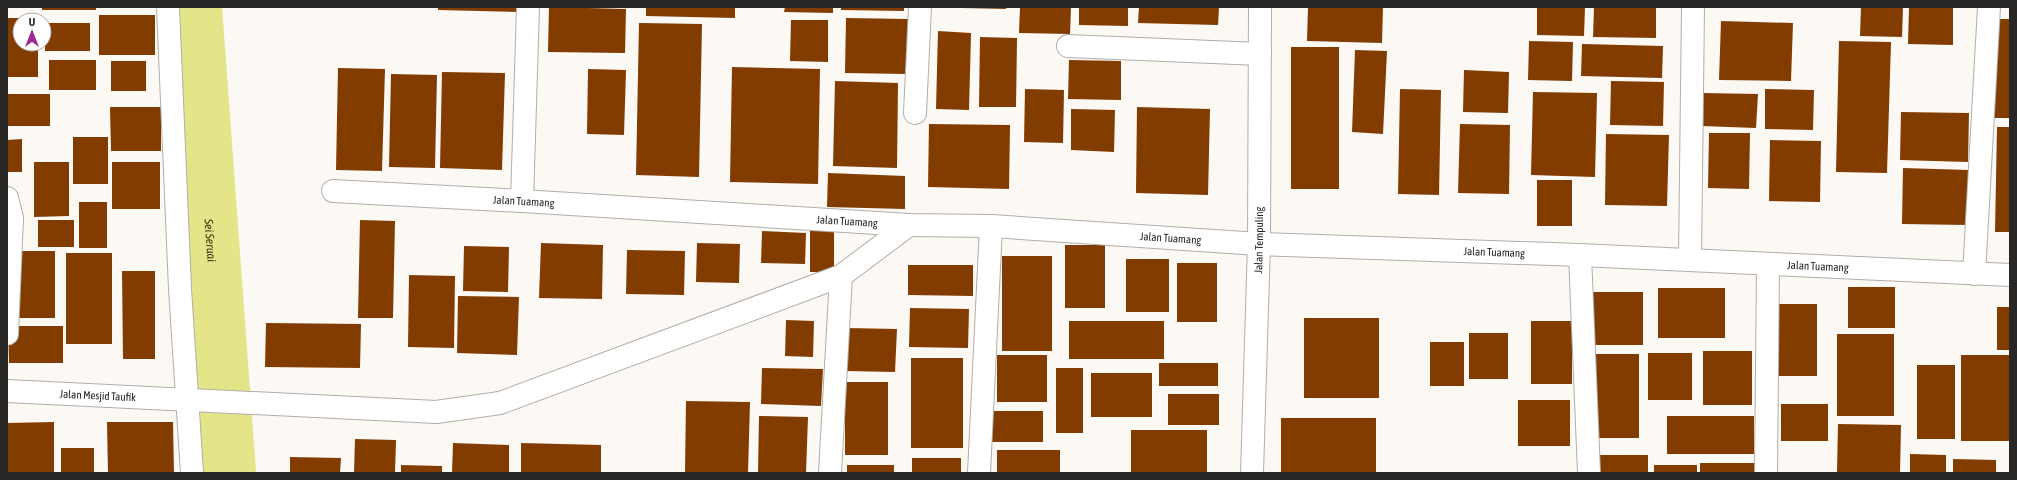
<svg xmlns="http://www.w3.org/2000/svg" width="2017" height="480" viewBox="0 0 2017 480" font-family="'Asap Condensed',sans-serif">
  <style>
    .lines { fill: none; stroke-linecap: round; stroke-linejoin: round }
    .river { stroke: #e4e488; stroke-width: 58 }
    .building { fill: #823c00 }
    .street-casing { stroke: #b1aeaa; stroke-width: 24 }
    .secondary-casing { stroke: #b1aeaa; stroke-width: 24 }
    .street { stroke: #fff; stroke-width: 22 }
    .secondary { stroke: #fff; stroke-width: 22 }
    .labels { text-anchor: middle; stroke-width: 4; stroke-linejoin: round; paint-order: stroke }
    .street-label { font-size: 11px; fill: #282726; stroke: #fff }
    .water-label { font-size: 12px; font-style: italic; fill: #34330b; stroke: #fff }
  </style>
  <rect width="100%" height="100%" fill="#fcf8f4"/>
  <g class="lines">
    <!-- river -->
    <path class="river" id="s1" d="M193,7L227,473"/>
  </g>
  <!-- building -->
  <g class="building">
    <rect x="42" y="7" width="54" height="3"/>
    <polygon points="438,7 520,7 520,12 438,10"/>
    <polygon points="549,7 626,9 625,53 548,52"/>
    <polygon points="646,7 735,7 735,18 646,16"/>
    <polygon points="785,7 833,7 833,13 784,12"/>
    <polygon points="841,7 904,7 904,11 841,10"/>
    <polygon points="962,7 1006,7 1006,9 962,8"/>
    <polygon points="1020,7 1071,7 1070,34 1019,33"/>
    <polygon points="1079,7 1128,7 1128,26 1079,25"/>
    <polygon points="1139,7 1219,7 1218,25 1138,23"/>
    <polygon points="1308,7 1383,7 1382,43 1307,41"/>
    <polygon points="1537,7 1585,7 1584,36 1537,35"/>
    <polygon points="1594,7 1656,7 1656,38 1593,37"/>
    <polygon points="1861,7 1903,7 1902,37 1860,36"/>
    <polygon points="1909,7 1953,7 1953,45 1908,44"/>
    <rect x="99" y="15" width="56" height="40"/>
    <polygon points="7,18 38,18 38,20 20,20 20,44 38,44 38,77 7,77"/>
    <polygon points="846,18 908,19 907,74 845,73"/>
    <polygon points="1995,19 2010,19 2010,118 1992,118"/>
    <polygon points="791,20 828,20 828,62 790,61"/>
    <polygon points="1721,21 1793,23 1791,81 1719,80"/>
    <rect x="45" y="23" width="45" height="28"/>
    <polygon points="639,23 702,24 699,177 636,175"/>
    <polygon points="938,31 971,33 969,110 936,109"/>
    <polygon points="980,37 1017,38 1016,107 979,107"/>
    <polygon points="1529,41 1573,42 1572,81 1528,80"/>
    <polygon points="1839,41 1891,42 1887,173 1836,172"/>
    <polygon points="1582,44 1663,46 1662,78 1581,76"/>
    <rect x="1291" y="47" width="48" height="142"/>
    <polygon points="1355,50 1387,51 1383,134 1352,132"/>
    <rect x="49" y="60" width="47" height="30"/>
    <polygon points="1069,60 1121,61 1121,100 1068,99"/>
    <rect x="111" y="61" width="35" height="30"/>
    <polygon points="732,67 820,69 818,184 730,182"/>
    <polygon points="338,68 385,69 382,171 336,170"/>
    <polygon points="588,69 626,70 624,135 587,134"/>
    <polygon points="1464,70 1509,72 1508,113 1463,112"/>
    <polygon points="442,72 505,73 502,170 440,168"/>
    <polygon points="391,74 437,75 435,168 389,167"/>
    <polygon points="835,81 898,83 897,168 833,166"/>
    <polygon points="1611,81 1664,82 1663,126 1610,125"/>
    <polygon points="1025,89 1064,90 1063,143 1024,142"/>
    <polygon points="1400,89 1441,90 1439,195 1398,194"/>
    <polygon points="1765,89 1814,90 1813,130 1765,129"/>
    <polygon points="1533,92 1597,93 1595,177 1531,175"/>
    <polygon points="1702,93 1758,94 1756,128 1701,126"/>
    <rect x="7" y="94" width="43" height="32"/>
    <polygon points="110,107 161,107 161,151 111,151"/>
    <polygon points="1137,107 1210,109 1208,195 1136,193"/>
    <polygon points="1071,109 1115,110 1114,152 1071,150"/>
    <polygon points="1901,112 1969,113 1968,162 1900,160"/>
    <polygon points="929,124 1010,125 1009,189 928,187"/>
    <polygon points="1460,124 1510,125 1509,194 1458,193"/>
    <polygon points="1997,127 2010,127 2010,232 1995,232"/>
    <polygon points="1709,133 1750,133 1749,189 1708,188"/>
    <polygon points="1606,134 1669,135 1667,206 1605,205"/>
    <rect x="73" y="137" width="35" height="47"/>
    <polygon points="22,139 22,172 7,172 7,140"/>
    <polygon points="1770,140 1821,141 1820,202 1769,201"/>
    <polygon points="34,162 69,162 69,216 34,217"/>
    <rect x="112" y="162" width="48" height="47"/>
    <polygon points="1903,168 1969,170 1968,225 1902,224"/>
    <polygon points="828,173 905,176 905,209 827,207"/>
    <rect x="1537" y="180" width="35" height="46"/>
    <rect x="79" y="202" width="28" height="46"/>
    <rect x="38" y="220" width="36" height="27"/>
    <polygon points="360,220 395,221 393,318 358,318"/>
    <rect x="810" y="229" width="24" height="43"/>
    <polygon points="762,231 806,233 805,264 761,263"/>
    <polygon points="541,243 603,245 602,299 539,298"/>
    <polygon points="697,243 740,244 739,283 696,282"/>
    <rect x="1065" y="245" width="40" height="63"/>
    <polygon points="464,246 509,247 508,292 463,291"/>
    <polygon points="627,250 685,251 684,295 626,294"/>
    <rect x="17" y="251" width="38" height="67"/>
    <rect x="66" y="253" width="46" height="91"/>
    <rect x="1002" y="256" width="50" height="95"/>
    <rect x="1126" y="259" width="43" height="53"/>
    <rect x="1177" y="263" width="40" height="59"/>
    <polygon points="908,265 973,265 973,296 908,295"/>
    <polygon points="122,271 155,271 155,359 123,359"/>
    <polygon points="409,275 455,276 454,348 408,347"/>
    <rect x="1848" y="287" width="47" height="41"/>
    <rect x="1658" y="288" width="67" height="50"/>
    <rect x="1592" y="292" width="51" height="53"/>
    <polygon points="458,296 519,297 517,355 457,353"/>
    <rect x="1778" y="304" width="39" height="72"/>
    <rect x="1997" y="307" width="13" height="43"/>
    <polygon points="910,308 969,309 968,348 909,347"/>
    <rect x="1304" y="318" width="75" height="80"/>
    <polygon points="786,320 814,321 813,357 785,356"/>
    <rect x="1069" y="321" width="95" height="38"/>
    <rect x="1531" y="321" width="41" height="63"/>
    <polygon points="266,323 361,324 360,368 265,367"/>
    <polygon points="8,326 63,326 63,363 9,363"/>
    <polygon points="846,328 897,329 895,372 845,371"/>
    <rect x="1469" y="333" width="39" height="46"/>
    <rect x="1837" y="334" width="57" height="82"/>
    <rect x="1430" y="342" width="34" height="44"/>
    <rect x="1703" y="351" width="49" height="54"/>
    <rect x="1648" y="353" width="44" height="47"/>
    <rect x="1595" y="354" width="44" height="84"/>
    <rect x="997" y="355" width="50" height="47"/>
    <rect x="1961" y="355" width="49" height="86"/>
    <rect x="911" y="358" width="52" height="90"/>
    <rect x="1159" y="363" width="59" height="23"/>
    <rect x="1917" y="365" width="38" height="74"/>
    <polygon points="762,368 823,369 821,406 761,404"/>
    <rect x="1056" y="368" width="27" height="65"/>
    <rect x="1091" y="373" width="61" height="44"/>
    <rect x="845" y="382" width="43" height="73"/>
    <rect x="1168" y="394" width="51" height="31"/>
    <rect x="1518" y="400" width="52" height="46"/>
    <polygon points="686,401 750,402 748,473 685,473"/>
    <rect x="1781" y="404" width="47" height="37"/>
    <rect x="991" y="411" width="52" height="31"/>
    <polygon points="759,416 808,417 806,473 758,473"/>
    <rect x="1667" y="416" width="87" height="38"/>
    <rect x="1281" y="418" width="95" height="55"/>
    <polygon points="54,422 54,473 7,473 7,423"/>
    <polygon points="107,422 173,422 174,473 108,473"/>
    <polygon points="1838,424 1901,425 1900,473 1837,473"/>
    <rect x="1131" y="430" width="76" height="43"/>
    <polygon points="355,439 396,440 395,473 354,473"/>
    <polygon points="453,443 509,445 509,473 452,473"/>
    <polygon points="521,443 601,445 601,473 521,473"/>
    <rect x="61" y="448" width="33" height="25"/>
    <rect x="997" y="450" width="63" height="23"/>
    <polygon points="1910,454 1946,455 1946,473 1910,473"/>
    <rect x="1599" y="455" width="49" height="18"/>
    <polygon points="290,457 341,458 340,473 290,473"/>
    <rect x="912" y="458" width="49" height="15"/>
    <polygon points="1953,459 1996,460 1996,473 1953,473"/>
    <rect x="1700" y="463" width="60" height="10"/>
    <polygon points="401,465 442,466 442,473 401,473"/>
    <rect x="847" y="465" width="47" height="8"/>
    <rect x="1654" y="465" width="43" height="8"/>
  </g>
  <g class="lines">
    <defs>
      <g id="street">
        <polyline points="168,7 180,289 192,473"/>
        <polyline points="1068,46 1260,54"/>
        <polyline points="915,113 920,7"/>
        <path id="s2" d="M333,191L522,201L909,225L991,226L1259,244L1580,255L2010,275"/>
        <polyline points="7,198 12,218 7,334"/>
        <polyline points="522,201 528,7"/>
        <polyline points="1580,255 1589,473"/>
        <polyline points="1690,260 1693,7"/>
        <polyline points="1974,274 1989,7"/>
        <path id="s3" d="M7,391L436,412L500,403L841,276L909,225"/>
        <polyline points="830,473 841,276"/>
        <polyline points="979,473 991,226"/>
        <polyline points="1766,473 1768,264"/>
      </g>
      <g id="secondary">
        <path id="s4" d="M1252,473L1259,244L1260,7"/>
      </g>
    </defs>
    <!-- street casing -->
    <use href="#street" class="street-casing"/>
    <!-- secondary casing -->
    <use href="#secondary" class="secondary-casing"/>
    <!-- street -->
    <use href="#street" class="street"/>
    <!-- secondary -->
    <use href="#secondary" class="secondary"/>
  </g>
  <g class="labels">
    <!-- street labels -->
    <g class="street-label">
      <text dy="4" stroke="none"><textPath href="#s2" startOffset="191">Jalan Tuamang</textPath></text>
      <text dy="4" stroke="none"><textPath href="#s2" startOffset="515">Jalan Tuamang</textPath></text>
      <text dy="4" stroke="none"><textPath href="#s2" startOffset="839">Jalan Tuamang</textPath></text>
      <text dy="4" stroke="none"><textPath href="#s4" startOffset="233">Jalan Tempuling</textPath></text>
      <text dy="4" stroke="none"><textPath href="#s2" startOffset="1163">Jalan Tuamang</textPath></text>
      <text dy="4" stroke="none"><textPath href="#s2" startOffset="1487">Jalan Tuamang</textPath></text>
      <text dy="4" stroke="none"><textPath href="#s3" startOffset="91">Jalan Mesjid Taufik</textPath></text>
    </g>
    <!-- water labels -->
    <g class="water-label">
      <text dy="4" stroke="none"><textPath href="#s1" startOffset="234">Sei Seruai</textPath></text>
    </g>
  </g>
  <!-- border -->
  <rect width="2017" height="480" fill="none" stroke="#282726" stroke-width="16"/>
  <!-- north arrow -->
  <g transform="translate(32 32)"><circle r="19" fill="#ffffff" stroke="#a9a9a8"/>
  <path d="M0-3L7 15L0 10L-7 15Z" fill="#9d2e8d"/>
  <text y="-6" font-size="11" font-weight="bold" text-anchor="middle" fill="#282726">U</text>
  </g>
</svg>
